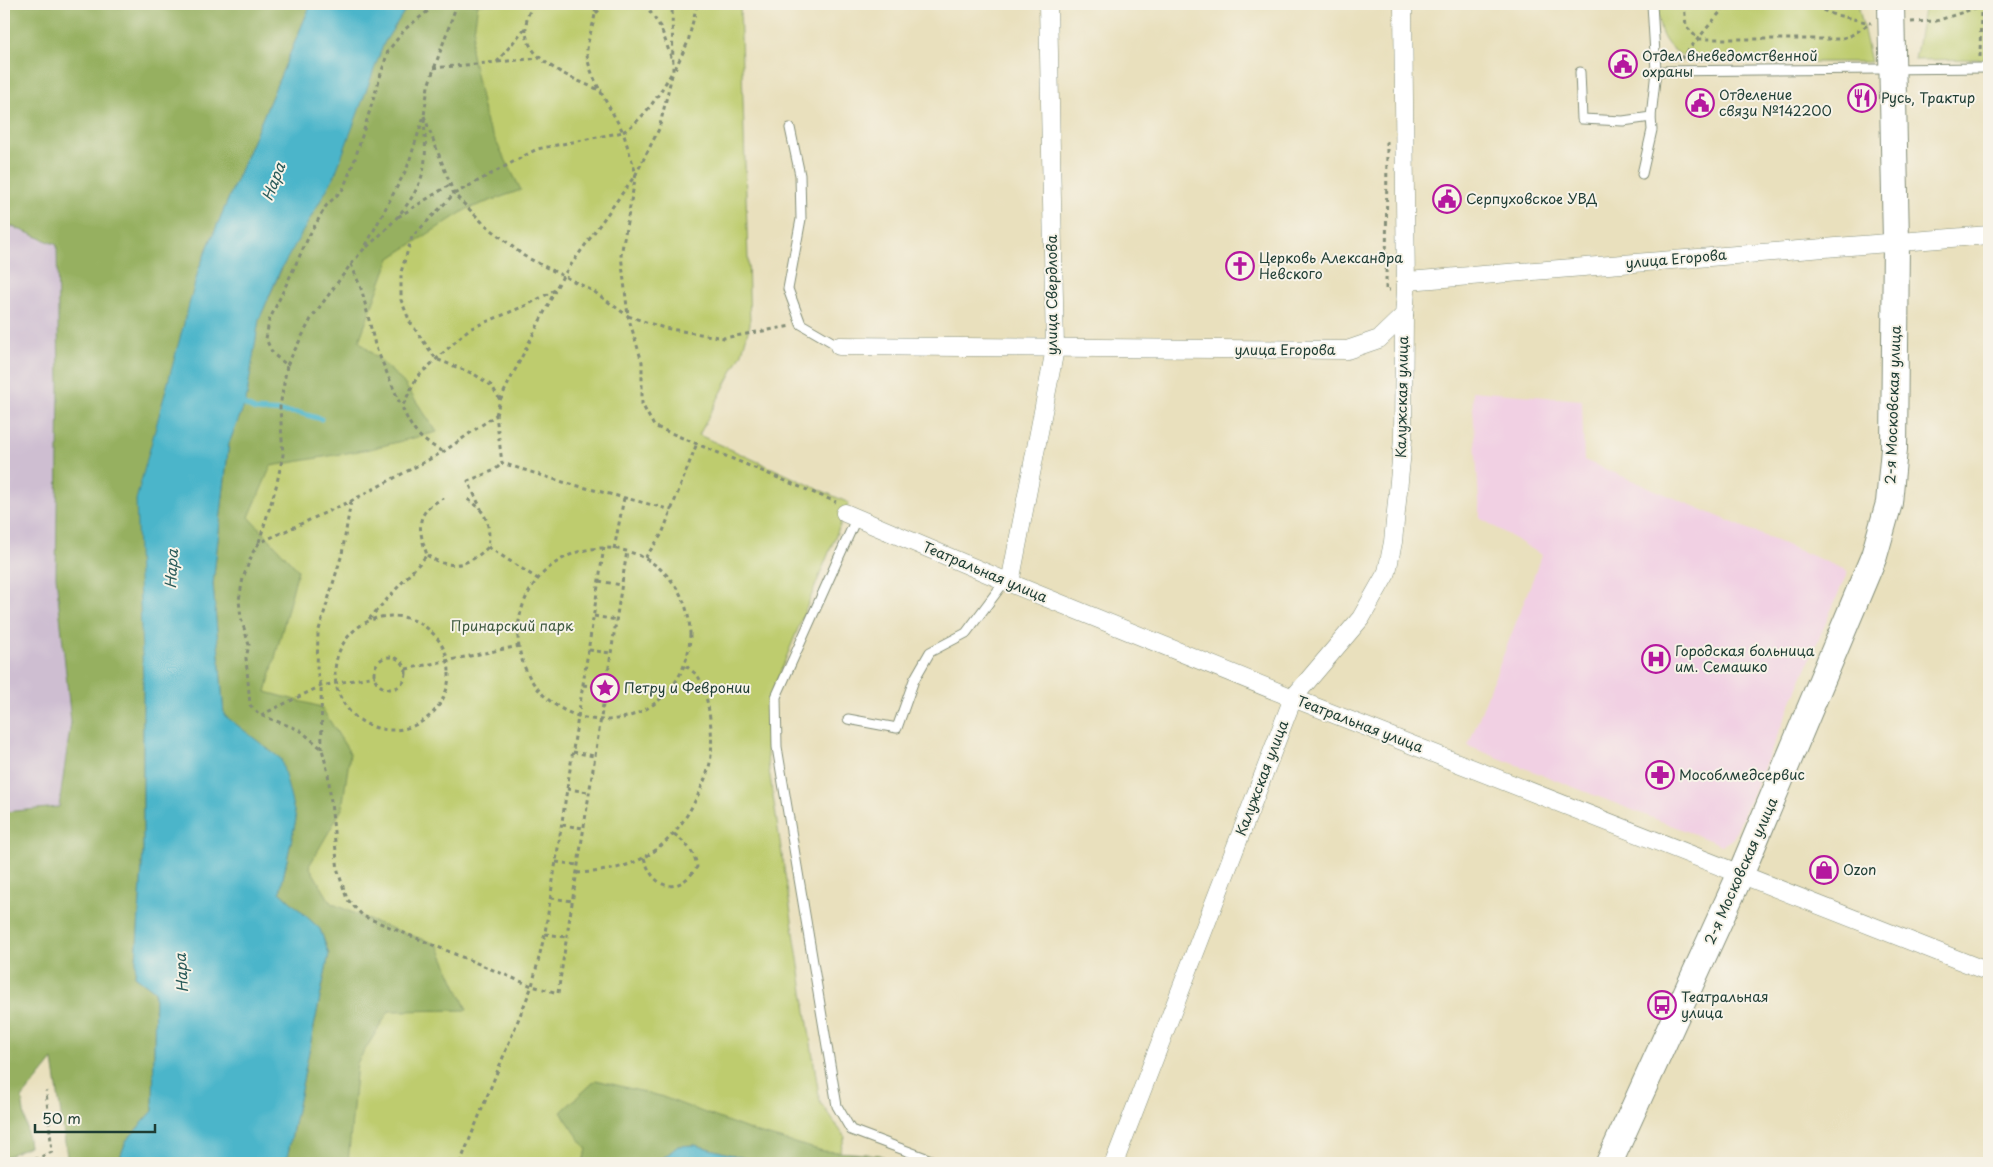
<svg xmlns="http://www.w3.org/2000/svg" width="1993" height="1167" viewBox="0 0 1993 1167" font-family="'Playpen Sans',sans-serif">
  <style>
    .built { fill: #f1d0e3 }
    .industrial { fill: #cebed1 }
    .green { fill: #becc6e; stroke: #6e8451 }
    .forest { fill: #96b061; stroke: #5a764a }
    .water { fill: #4cb5ca; stroke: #36797f }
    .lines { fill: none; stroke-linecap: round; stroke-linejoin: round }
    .stream { stroke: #4cb5ca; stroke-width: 5 }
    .lane-casing { stroke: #848e78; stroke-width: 11 }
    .street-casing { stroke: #848e78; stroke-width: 19 }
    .secondary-casing { stroke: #848e78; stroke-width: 28 }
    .path { stroke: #848e78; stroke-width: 3; stroke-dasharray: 4 4; stroke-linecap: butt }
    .lane { stroke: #fff; stroke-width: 9 }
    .street { stroke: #fff; stroke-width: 18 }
    .secondary { stroke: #fff; stroke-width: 26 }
    .labels { text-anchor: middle; stroke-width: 4; stroke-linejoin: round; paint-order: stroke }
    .poi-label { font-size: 14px; fill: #1f3d34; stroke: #f7f3e8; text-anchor: start }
    .street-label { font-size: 14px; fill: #1f3d34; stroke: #f7f3e8 }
    .park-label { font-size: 14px; fill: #3f5a40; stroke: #f7f3e8 }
    .water-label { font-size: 15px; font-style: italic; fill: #2a5b5a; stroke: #f7f3e8 }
  </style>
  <rect width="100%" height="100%" fill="#f7f3e8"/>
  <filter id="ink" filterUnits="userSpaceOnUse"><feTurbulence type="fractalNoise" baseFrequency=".02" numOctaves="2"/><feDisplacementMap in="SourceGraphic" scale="10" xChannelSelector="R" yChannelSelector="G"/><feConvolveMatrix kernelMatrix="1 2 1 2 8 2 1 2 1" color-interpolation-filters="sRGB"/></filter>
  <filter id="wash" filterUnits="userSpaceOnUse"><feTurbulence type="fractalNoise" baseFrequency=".0096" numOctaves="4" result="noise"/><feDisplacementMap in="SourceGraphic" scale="20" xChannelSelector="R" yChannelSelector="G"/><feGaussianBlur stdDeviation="1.12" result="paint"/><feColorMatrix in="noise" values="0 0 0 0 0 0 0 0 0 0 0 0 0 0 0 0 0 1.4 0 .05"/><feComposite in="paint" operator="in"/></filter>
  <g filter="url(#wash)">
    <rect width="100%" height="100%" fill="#e9e0bd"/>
    <!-- built -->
    <polygon class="built" points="1472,391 1582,400 1584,460 1848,571 1733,839 1722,845 1468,746 1542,555 1480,518"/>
    <!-- industrial -->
    <polygon class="industrial" points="4,223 57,245 59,388 56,576 71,722 59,807 4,812"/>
    <!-- green -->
    <g class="green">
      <polygon points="427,4 740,4 750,324 742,353 699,435 849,503 769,700 767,757 820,1102 845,1137 836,1163 303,1163 286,867 296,819 213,584"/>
      <path d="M1658,4H1858L1871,62H1697C1666,50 1658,38 1658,4Z"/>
      <polygon points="1925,4 1989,4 1989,59 1915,60"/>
    </g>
    <!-- forest -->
    <g class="forest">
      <polygon points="4,4 311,4 199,268 171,380 143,681 143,852 135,976 155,991 153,1111 126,1141 118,1163 68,1163 53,1060 22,1098 29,1146 4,1158 4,812 59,807 71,722 56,576 59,388 57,245 4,223"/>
      <polygon points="409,4 478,4 471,50 486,122 521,190 467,209 390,258 359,341 403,382 437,432 370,449 271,466 249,517 298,570 266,692 321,707 350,753 342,809 309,866 331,903 371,921 438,945 467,1010 389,1011 357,1063 348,1163 286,1163 329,954 320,929 280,892 296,819 224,715 213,584 229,443 246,401 259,319 384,43"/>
      <polygon points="596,1080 660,1096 758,1133 823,1151 880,1155 896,1163 763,1163 695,1145 678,1146 657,1163 582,1163 587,1150 561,1112"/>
    </g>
    <!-- water -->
    <g class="water">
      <polygon points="311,4 409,4 384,43 334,177 280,271 259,320 246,401 229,443 213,584 224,715 281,759 296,819 280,892 320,929 329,954 286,1163 118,1163 126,1141 153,1111 155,991 135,976 143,852 143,681 136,500 199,268"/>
      <polygon points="695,1145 763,1163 657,1163 678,1146"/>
    </g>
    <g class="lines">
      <!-- stream -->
      <polyline class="stream" points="245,405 255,410 300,413 321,419"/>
    </g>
  </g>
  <g filter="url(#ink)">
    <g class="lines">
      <defs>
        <g id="lane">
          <polyline points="1652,4 1656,71 1989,68"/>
          <polyline points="1580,72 1582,119 1623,121 1651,117 1656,71"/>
          <polyline points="790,128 800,175 801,219 788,289 801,324 839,346"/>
          <polyline points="1642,174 1652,130 1651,117"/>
          <polyline points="856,519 776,697 777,747 837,1106 851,1130 939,1163"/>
          <polyline points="848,719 897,728 914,680 930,652 966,633 1005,581"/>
        </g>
        <g id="street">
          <polyline points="1407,281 1989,235"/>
          <polyline points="839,346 1347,350 1379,339 1404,315 1406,292 1403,4"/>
          <polyline points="845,513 1010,583 1293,698 1989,972"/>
          <polyline points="1010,583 1055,349 1048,4"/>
          <polyline points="1114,1163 1293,698 1361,618 1387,572 1393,542 1403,440 1404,315"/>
        </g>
        <polyline id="secondary" points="1609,1163 1741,873 1874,556 1889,503 1894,449 1896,241 1891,4"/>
      </defs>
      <!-- lane casing -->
      <use href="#lane" class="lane-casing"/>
      <!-- street casing -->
      <use href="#street" class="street-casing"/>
      <!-- secondary casing -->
      <use href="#secondary" class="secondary-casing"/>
      <!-- path -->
      <g class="path">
        <path d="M532,4C530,11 526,19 526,27C523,61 576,80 602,91"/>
        <polyline points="645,4 661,28 672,60"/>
        <polyline points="1684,4 1686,26 1698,39 1839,39 1850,36 1871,23"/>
        <polyline points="1808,4 1832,14 1870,23"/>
        <polyline points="596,13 606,4"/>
        <polyline points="1911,22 1936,21 1988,4"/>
        <polyline points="1980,57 1981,8"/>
        <polyline points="1681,59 1727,4"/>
        <polyline points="498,62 540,58"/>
        <polyline points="433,68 497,62 525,28"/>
        <polyline points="675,69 688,42 697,4"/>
        <path d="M671,74C658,96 645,118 623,132L636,174L621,255L628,316L664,328L724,338L791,326"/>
        <polyline points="424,116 454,194 483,223 524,256 593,291 628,316 642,362 642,404 654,426 836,502"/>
        <polyline points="1387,141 1386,290 1390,290"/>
        <polyline points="398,217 451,184"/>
        <path d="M367,247C387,229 410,207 420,181C428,162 425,138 424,119"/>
        <polyline points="351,264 362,291 375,345 401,406"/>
        <polyline points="287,365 311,319 351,264 364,249 407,168 424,116 428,86 457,4"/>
        <polyline points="500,400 555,291"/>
        <path d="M496,415L500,400L492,386L474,374L436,359L410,322L401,300V272L412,237L454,194L537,149L623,132C613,112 585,71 587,50C588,34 597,20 595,4"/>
        <path d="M442,451C419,439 412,431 402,407L417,377L469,329L527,305L555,290L563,276L636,174L659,129L673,71L672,4"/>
        <polyline points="482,511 468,481 495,470 502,463"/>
        <polyline points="259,542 276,487 283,455 280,407 287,365 273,354 266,339 269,321 310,234 326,206 343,189 355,159 388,51 405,29 437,4"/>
        <polyline points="488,547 538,579"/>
        <polyline points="604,547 545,933 532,986 558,993 627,551"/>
        <circle cx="604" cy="634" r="86"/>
        <polyline points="614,549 624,498"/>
        <path d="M427,555C449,571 469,566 488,547C491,527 487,510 467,499"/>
        <polyline points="645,558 662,534 697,443"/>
        <polyline points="599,581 621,585"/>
        <polyline points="594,616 616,620"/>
        <circle cx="392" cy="673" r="57"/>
        <path d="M369,619L427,555C418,528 414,512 444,498"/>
        <polyline points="589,650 610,653"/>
        <circle cx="390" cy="673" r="16"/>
        <polyline points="406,669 519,646"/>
        <polyline points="583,685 605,688"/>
        <polyline points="261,715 321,686 375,676"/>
        <polyline points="322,749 321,686 317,671 318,633 342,554 351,501"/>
        <polyline points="573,752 594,756"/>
        <polyline points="567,789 589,792"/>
        <polyline points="562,825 583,828"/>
        <path d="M644,858C654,890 677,896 697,867C695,851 685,843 673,833"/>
        <polyline points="556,862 578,865"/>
        <path d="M577,873C600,872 622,869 643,858C676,841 698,802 709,767C715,746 710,697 699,678C696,673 689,669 685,665"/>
        <polyline points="551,898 572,901"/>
        <polyline points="545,934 567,937"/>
        <polyline points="27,1163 52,1152 46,1091"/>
        <polyline points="460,1163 532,986 363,916 347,899 338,871 328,773 322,749 300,730 260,715 250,705 246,658 249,645 241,618 239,600 243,578 253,552 259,543 351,501 443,452 496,415 502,463 563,482 672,510"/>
      </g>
      <!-- lane -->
      <use href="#lane" class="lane"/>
      <!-- street -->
      <use href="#street" class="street"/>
      <!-- secondary -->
      <use href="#secondary" class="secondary"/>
    </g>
  </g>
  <!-- icons -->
  <defs>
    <symbol id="civic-ring" viewBox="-11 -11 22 22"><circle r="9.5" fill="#f7f3e8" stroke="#b5179e" stroke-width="1.5"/><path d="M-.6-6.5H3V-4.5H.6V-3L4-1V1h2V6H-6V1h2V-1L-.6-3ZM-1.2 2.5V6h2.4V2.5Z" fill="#b5179e"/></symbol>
    <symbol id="restaurant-ring" viewBox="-11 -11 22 22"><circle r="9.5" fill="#f7f3e8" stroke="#b5179e" stroke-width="1.5"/><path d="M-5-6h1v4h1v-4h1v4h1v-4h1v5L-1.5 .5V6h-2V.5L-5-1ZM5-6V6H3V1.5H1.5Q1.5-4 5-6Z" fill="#b5179e"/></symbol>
    <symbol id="church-ring" viewBox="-11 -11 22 22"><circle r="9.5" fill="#f7f3e8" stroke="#b5179e" stroke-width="1.5"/><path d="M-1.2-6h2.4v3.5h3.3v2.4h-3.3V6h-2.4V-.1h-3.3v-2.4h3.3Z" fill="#b5179e"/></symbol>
    <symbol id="hospital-ring" viewBox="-11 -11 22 22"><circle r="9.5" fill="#f7f3e8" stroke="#b5179e" stroke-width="1.5"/><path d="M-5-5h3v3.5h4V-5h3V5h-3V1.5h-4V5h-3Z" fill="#b5179e"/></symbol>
    <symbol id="sight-ring" viewBox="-11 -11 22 22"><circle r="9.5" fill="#f7f3e8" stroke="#b5179e" stroke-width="1.5"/><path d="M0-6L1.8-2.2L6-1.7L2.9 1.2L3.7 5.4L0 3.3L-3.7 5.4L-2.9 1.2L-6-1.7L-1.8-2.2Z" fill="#b5179e"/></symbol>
    <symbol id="pharmacy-ring" viewBox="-11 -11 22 22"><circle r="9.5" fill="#f7f3e8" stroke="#b5179e" stroke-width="1.5"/><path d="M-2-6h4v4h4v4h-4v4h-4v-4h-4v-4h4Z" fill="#b5179e"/></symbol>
    <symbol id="shop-ring" viewBox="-11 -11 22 22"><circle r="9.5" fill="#f7f3e8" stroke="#b5179e" stroke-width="1.5"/><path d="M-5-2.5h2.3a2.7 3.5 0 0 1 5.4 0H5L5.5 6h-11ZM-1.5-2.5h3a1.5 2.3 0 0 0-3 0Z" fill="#b5179e"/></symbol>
    <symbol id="bus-ring" viewBox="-11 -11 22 22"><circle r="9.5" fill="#f7f3e8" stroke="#b5179e" stroke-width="1.5"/><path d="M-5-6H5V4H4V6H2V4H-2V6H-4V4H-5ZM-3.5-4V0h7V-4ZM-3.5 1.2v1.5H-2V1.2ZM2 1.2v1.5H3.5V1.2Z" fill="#b5179e"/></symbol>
  </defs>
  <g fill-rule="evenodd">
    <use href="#civic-ring" x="1607" y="48" width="32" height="32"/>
    <use href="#restaurant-ring" x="1846" y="82" width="32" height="32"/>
    <use href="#civic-ring" x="1684" y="87" width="32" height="32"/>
    <use href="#civic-ring" x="1431" y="183" width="32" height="32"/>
    <use href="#church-ring" x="1224" y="250" width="32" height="32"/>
    <use href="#hospital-ring" x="1640" y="643" width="32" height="32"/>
    <use href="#sight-ring" x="589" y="672" width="32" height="32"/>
    <use href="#pharmacy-ring" x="1644" y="759" width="32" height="32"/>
    <use href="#shop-ring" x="1808" y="854" width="32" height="32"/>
    <use href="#bus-ring" x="1646" y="989" width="32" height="32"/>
  </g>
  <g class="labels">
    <!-- poi labels -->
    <g class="poi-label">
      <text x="1642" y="61">Отдел вневедомственной<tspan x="1642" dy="16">охраны</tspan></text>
      <text x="1719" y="100">Отделение<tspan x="1719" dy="16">связи №142200</tspan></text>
      <text x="1881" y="103">Русь, Трактир</text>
      <text x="1466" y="204">Серпуховское УВД</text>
      <text x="1259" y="263">Церковь Александра<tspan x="1259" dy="16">Невского</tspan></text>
      <text x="1675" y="656">Городская больница<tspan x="1675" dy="16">им. Семашко</tspan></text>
      <text x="624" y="693">Петру и Февронии</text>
      <text x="1679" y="780">Мособлмедсервис</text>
      <text x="1843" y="875">Ozon</text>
      <text x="1681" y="1002">Театральная<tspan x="1681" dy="16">улица</tspan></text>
    </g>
    <!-- street labels -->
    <g class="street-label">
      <text transform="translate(1676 259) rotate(-5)" y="5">улица Егорова</text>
      <text transform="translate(1052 295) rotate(-90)" y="5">улица Свердлова</text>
      <text x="1285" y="355">улица Егорова</text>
      <text transform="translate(1402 397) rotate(-89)" y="5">Калужская улица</text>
      <text transform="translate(1893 405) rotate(-88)" y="5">2-я Московская улица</text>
      <text transform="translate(985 572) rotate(23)" y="5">Театральная улица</text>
      <text transform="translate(1360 724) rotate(21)" y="5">Театральная улица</text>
      <text transform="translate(1262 778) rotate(-69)" y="5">Калужская улица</text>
      <text transform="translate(1741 871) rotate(-66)" y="5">2-я Московская улица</text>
    </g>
    <!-- park labels -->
    <g class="park-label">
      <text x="512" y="631">Принарский парк</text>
    </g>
    <!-- water labels -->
    <g class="water-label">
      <text transform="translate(274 182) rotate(-69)" y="5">Нара</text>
      <text transform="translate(172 569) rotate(-87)" y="5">Нара</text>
      <text transform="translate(182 973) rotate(-94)" y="5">Нара</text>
    </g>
  </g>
  <!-- margin -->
  <rect width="1993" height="1167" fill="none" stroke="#f7f3e8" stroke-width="20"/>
  <!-- scale -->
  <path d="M35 1124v8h120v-8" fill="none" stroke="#1f3d34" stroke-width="2.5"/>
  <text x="42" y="1124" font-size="15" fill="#1f3d34" stroke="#f7f3e8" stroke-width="4" paint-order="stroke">50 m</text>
</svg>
